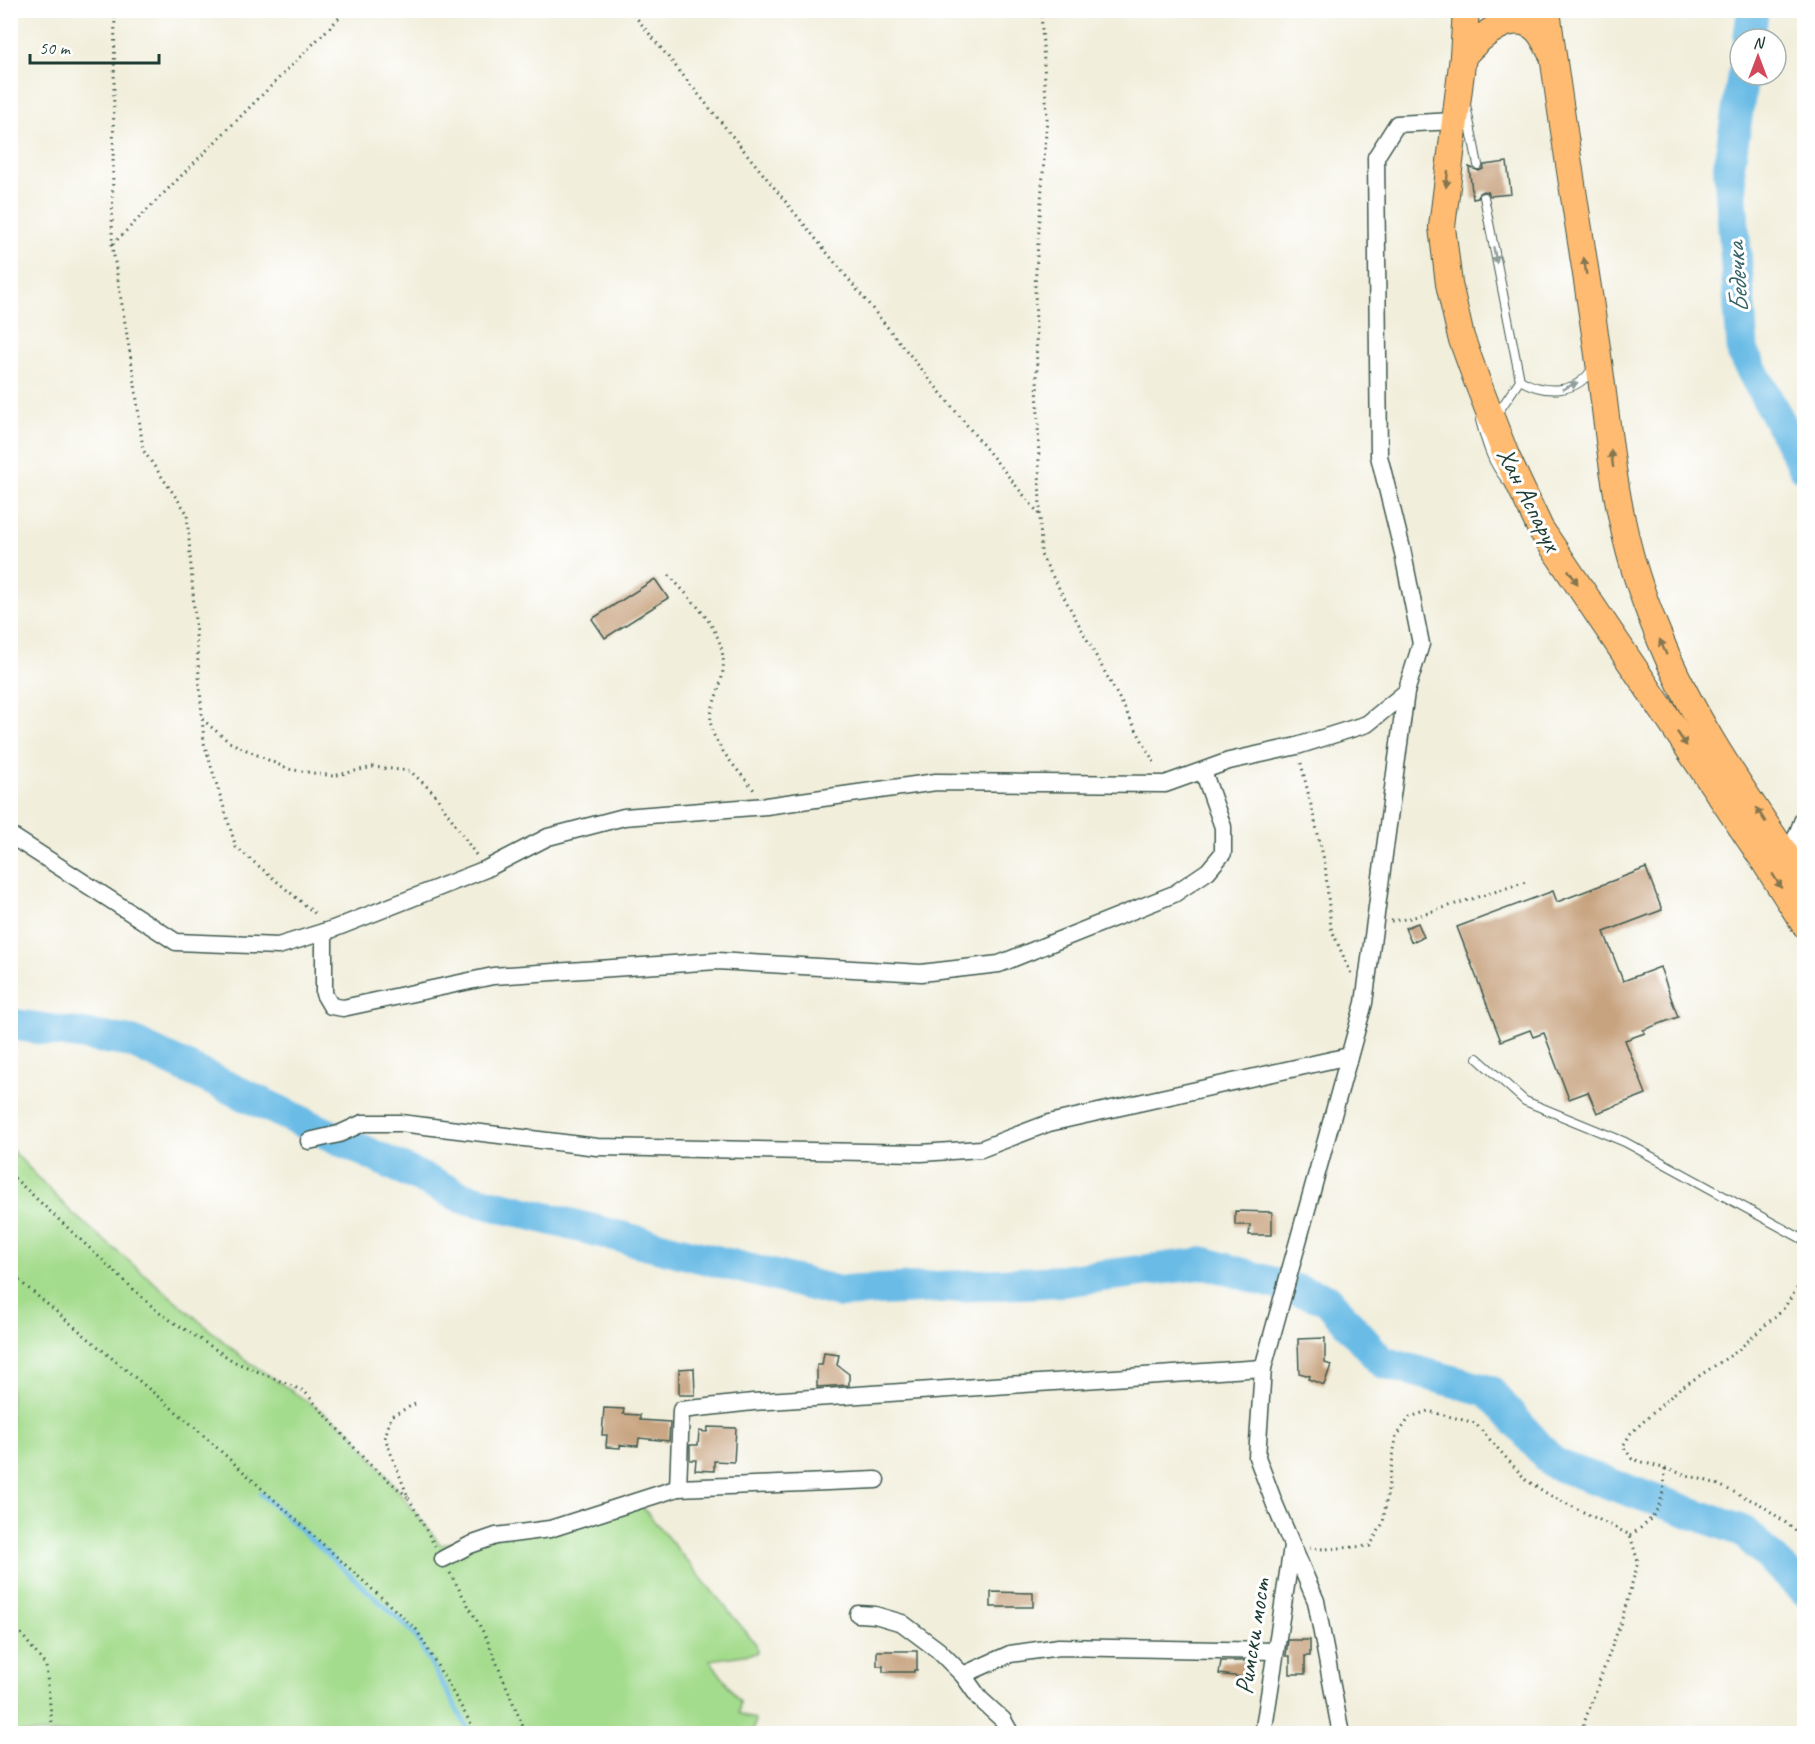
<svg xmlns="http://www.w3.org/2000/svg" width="1815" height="1744" viewBox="0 0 1815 1744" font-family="Caveat,sans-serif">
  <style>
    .green { fill: #a4dc8d; stroke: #628c60; stroke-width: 1.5 }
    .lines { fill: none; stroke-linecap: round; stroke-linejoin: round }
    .stream { stroke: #6abce6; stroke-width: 5 }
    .river { stroke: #6abce6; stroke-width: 32 }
    .building { fill: #c7a37f }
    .service-casing { stroke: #3e584d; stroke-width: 10 }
    .minor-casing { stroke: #3e584d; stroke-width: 19 }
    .primary-casing { stroke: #3e584d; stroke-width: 28 }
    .path { stroke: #3e584d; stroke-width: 3; stroke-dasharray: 1.5 4.5; stroke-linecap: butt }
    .service { stroke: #fff; stroke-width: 8 }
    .minor { stroke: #fff; stroke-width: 16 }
    .primary { stroke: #ffbb71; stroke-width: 26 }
    .oneway { fill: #84764f }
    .oneway2 { fill: #8f9e9a }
    .labels { text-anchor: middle; stroke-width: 6; stroke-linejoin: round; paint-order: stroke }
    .street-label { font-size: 26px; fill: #1f3d34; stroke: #fff }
    .water-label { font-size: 27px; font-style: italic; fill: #366369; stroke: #fff }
  </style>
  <rect width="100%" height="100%" fill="#fff"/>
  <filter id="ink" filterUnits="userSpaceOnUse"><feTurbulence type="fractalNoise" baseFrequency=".0167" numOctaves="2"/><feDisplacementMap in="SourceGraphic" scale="12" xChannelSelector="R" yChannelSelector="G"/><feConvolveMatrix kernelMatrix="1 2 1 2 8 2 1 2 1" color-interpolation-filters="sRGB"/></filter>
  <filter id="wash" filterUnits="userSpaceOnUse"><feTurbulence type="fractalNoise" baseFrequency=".008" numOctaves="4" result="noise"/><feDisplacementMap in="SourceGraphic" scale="24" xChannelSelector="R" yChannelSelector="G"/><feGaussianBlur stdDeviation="1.35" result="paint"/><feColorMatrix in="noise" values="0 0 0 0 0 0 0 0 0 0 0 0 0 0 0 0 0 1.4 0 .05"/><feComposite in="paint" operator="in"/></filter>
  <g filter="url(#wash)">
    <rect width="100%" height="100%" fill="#f1eedb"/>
    <!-- green -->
    <polygon class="green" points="10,1148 71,1212 243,1358 351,1431 441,1545 635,1498 756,1644 757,1653 710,1660 740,1702 739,1713 755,1720 753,1733 11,1733"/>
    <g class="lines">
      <!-- stream -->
      <polyline class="stream" points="261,1494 413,1632 471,1734"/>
      <!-- river -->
      <g class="river">
        <polyline points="1749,39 1753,10"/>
        <polyline points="1743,75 1729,166 1743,354 1804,467"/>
        <polyline points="10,1024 132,1042 462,1197 839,1292 1062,1281 1206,1263 1327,1299 1382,1362 1489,1391 1554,1464 1743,1531 1804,1590"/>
      </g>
    </g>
    <g id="blocks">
      <!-- building -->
      <g class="building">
        <polygon points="1507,162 1511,194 1490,196 1488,192 1483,191 1479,193 1478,198 1473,199 1469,167 1479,171 1483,169 1484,165"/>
        <polygon points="655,579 668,598 605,638 592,619"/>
        <polygon points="1646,868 1662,910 1604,932 1623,981 1660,967 1678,1017 1643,1030 1645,1033 1625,1040 1646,1094 1597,1113 1588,1092 1569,1099 1544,1033 1533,1037 1530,1030 1501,1041 1457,927 1553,891 1557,902"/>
        <polygon points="1418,923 1424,937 1411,942 1405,928"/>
        <polygon points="1235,1211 1272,1212 1272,1235 1249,1235 1250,1225 1235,1225"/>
        <polygon points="1325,1338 1325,1363 1331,1365 1324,1385 1308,1379 1310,1376 1299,1373 1298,1339"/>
        <polygon points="824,1353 839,1355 837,1365 849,1374 849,1385 817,1387 817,1365 822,1365"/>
        <polygon points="694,1368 695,1395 679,1395 679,1369"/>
        <polygon points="604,1408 624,1409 623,1414 640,1415 640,1420 670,1422 669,1441 639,1438 638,1446 620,1445 620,1448 606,1447 607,1435 602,1435"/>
        <polygon points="708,1427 736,1428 734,1462 714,1461 714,1471 695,1470 696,1460 690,1460 690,1445 698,1445 699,1431 707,1432"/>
        <polygon points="991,1592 1033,1593 1033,1607 991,1607"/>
        <polygon points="1288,1640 1310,1640 1310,1656 1305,1656 1305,1674 1290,1674 1290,1656 1286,1656"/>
        <polygon points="877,1651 917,1651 917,1670 914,1670 914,1672 883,1672 883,1666 877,1666"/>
        <polygon points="1221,1661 1251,1661 1249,1678 1219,1674"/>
      </g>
    </g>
  </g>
  <g filter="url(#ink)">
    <use href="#blocks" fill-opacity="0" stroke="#3e584d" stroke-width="1.5"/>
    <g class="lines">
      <defs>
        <g id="service">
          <polyline points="1466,105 1478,165"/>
          <polyline points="1484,197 1520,380 1495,417"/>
          <path d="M1520,380C1544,394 1578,395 1593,367"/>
          <path d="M1480,420C1486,443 1492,464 1507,481"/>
          <polyline points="1477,1058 1525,1101 1625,1142 1804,1240"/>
        </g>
        <g id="minor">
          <polyline points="10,835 176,942 278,946 333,929 486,869 548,837 624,817 766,806 936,782 1165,784 1229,761 1297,746 1367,724 1406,692 1421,644 1402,549 1379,456 1376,157 1397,124 1454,121"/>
          <polyline points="1788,857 1804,817"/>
          <polyline points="324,932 324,994 331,1006 343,1008 493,976 717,961 921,973 999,964 1174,894 1208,871 1223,853 1223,827 1203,771"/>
          <polyline points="309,1141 339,1134 363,1123 400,1123 597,1147 921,1153 981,1149 1049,1123 1349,1056"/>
          <polyline points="678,1488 876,1480"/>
          <polyline points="443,1559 470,1545 496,1536 550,1529 678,1488 681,1410 753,1402 1263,1368"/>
          <polyline points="858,1614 875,1615 902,1623 938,1650 963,1675 980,1699 1003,1720 1011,1734"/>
          <polyline points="963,1675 1010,1654 1059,1647 1275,1651"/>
          <polyline points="1263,1734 1292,1547"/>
          <polyline points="1341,1734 1316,1601 1275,1505 1257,1457 1263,1368 1364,1003 1406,692"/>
        </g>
        <g id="primary">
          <polyline points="1466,10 1463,56 1442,227 1449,284 1461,337 1477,381 1507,458 1540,528 1762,858 1804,924"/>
          <path d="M1547,10C1561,121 1580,231 1596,341C1606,408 1611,477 1627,542C1635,575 1647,608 1660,639C1695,726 1753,804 1804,882"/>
          <path d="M1463,56C1479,38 1514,5 1538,31C1543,37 1547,45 1550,51"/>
        </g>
      </defs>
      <!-- service casing -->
      <use href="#service" class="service-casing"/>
      <!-- minor casing -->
      <use href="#minor" class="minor-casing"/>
      <!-- primary casing -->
      <use href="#primary" class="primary-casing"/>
      <!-- path -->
      <g class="path">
        <polyline points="115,10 112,244 135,384 143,450 187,513 204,743 236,847 318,916"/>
        <polyline points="630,10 1039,514"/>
        <polyline points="1041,10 1047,118 1035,285 1041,555 1156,766"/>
        <polyline points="113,244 347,10"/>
        <path d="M669,575C696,606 733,636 721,681C717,697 709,710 711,726C715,747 742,775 755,791"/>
        <polyline points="202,719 229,742 288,769 333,776 373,767 410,771 434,793 476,855"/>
        <polyline points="1301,763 1325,864 1331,928 1351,974"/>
        <polyline points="1391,921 1411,918 1529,881"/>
        <polyline points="10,1174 158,1312 235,1362 304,1391 368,1463 408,1497"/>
        <polyline points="10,1273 192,1425 416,1629 477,1734"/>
        <polyline points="1804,1278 1784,1308 1736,1352 1679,1389 1631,1433 1623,1446 1632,1459 1714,1483 1760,1504 1804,1536"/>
        <polyline points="415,1404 391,1416 385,1438 408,1497 435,1546"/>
        <path d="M1630,1535C1659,1518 1664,1500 1665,1469"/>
        <polyline points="1309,1548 1324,1549 1370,1546 1383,1523 1396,1437 1410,1417 1428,1411 1475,1423 1526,1480 1551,1496 1630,1535 1638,1562 1622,1619 1580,1734"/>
        <polyline points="450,1573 486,1637 526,1734"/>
        <polyline points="10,1619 46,1666 53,1734"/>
      </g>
      <!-- service -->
      <use href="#service" class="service"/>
      <!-- minor -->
      <use href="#minor" class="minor"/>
      <!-- primary -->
      <use href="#primary" class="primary"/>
    </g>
    <!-- one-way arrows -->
    <defs><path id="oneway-solid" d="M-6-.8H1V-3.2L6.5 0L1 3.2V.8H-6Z" transform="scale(1.5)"/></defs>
    <g class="oneway">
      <use href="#oneway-solid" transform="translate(1447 179) rotate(97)"/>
      <use href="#oneway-solid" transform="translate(1585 266) rotate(-99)"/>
      <use href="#oneway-solid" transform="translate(1612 459) rotate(-98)"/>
      <use href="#oneway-solid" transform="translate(1573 577) rotate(56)"/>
      <use href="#oneway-solid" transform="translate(1663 647) rotate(-114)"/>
      <use href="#oneway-solid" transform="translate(1682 739) rotate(56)"/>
      <use href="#oneway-solid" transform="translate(1761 815) rotate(-123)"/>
      <use href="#oneway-solid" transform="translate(1777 881) rotate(58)"/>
    </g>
    <g class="oneway2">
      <use href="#oneway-solid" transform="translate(1495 255) rotate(79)"/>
      <use href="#oneway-solid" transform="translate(1570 386) rotate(-24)"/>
    </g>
  </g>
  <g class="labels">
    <!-- street labels -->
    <g class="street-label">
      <text transform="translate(1530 499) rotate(63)" y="9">Хан Аспарух</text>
      <text transform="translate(1252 1636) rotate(-81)" y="9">Римски мост</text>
    </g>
    <!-- water labels -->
    <g class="water-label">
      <text transform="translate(1737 278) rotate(-94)" y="9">Бедечка</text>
    </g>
  </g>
  <!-- margin -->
  <rect width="1815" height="1744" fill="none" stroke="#fff" stroke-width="36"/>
  <!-- north arrow -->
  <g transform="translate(1758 57)"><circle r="28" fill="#ffffff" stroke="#a5b1ae" stroke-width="1.5"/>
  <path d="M0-4.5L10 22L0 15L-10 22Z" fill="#d1495b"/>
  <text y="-9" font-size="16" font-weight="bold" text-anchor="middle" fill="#1f3d34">N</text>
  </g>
  <!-- scale -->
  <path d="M30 54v9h129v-9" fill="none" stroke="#1f3d34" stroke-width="3"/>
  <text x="39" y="54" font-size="18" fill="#1f3d34" stroke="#ffffff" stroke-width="4.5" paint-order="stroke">50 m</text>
</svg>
